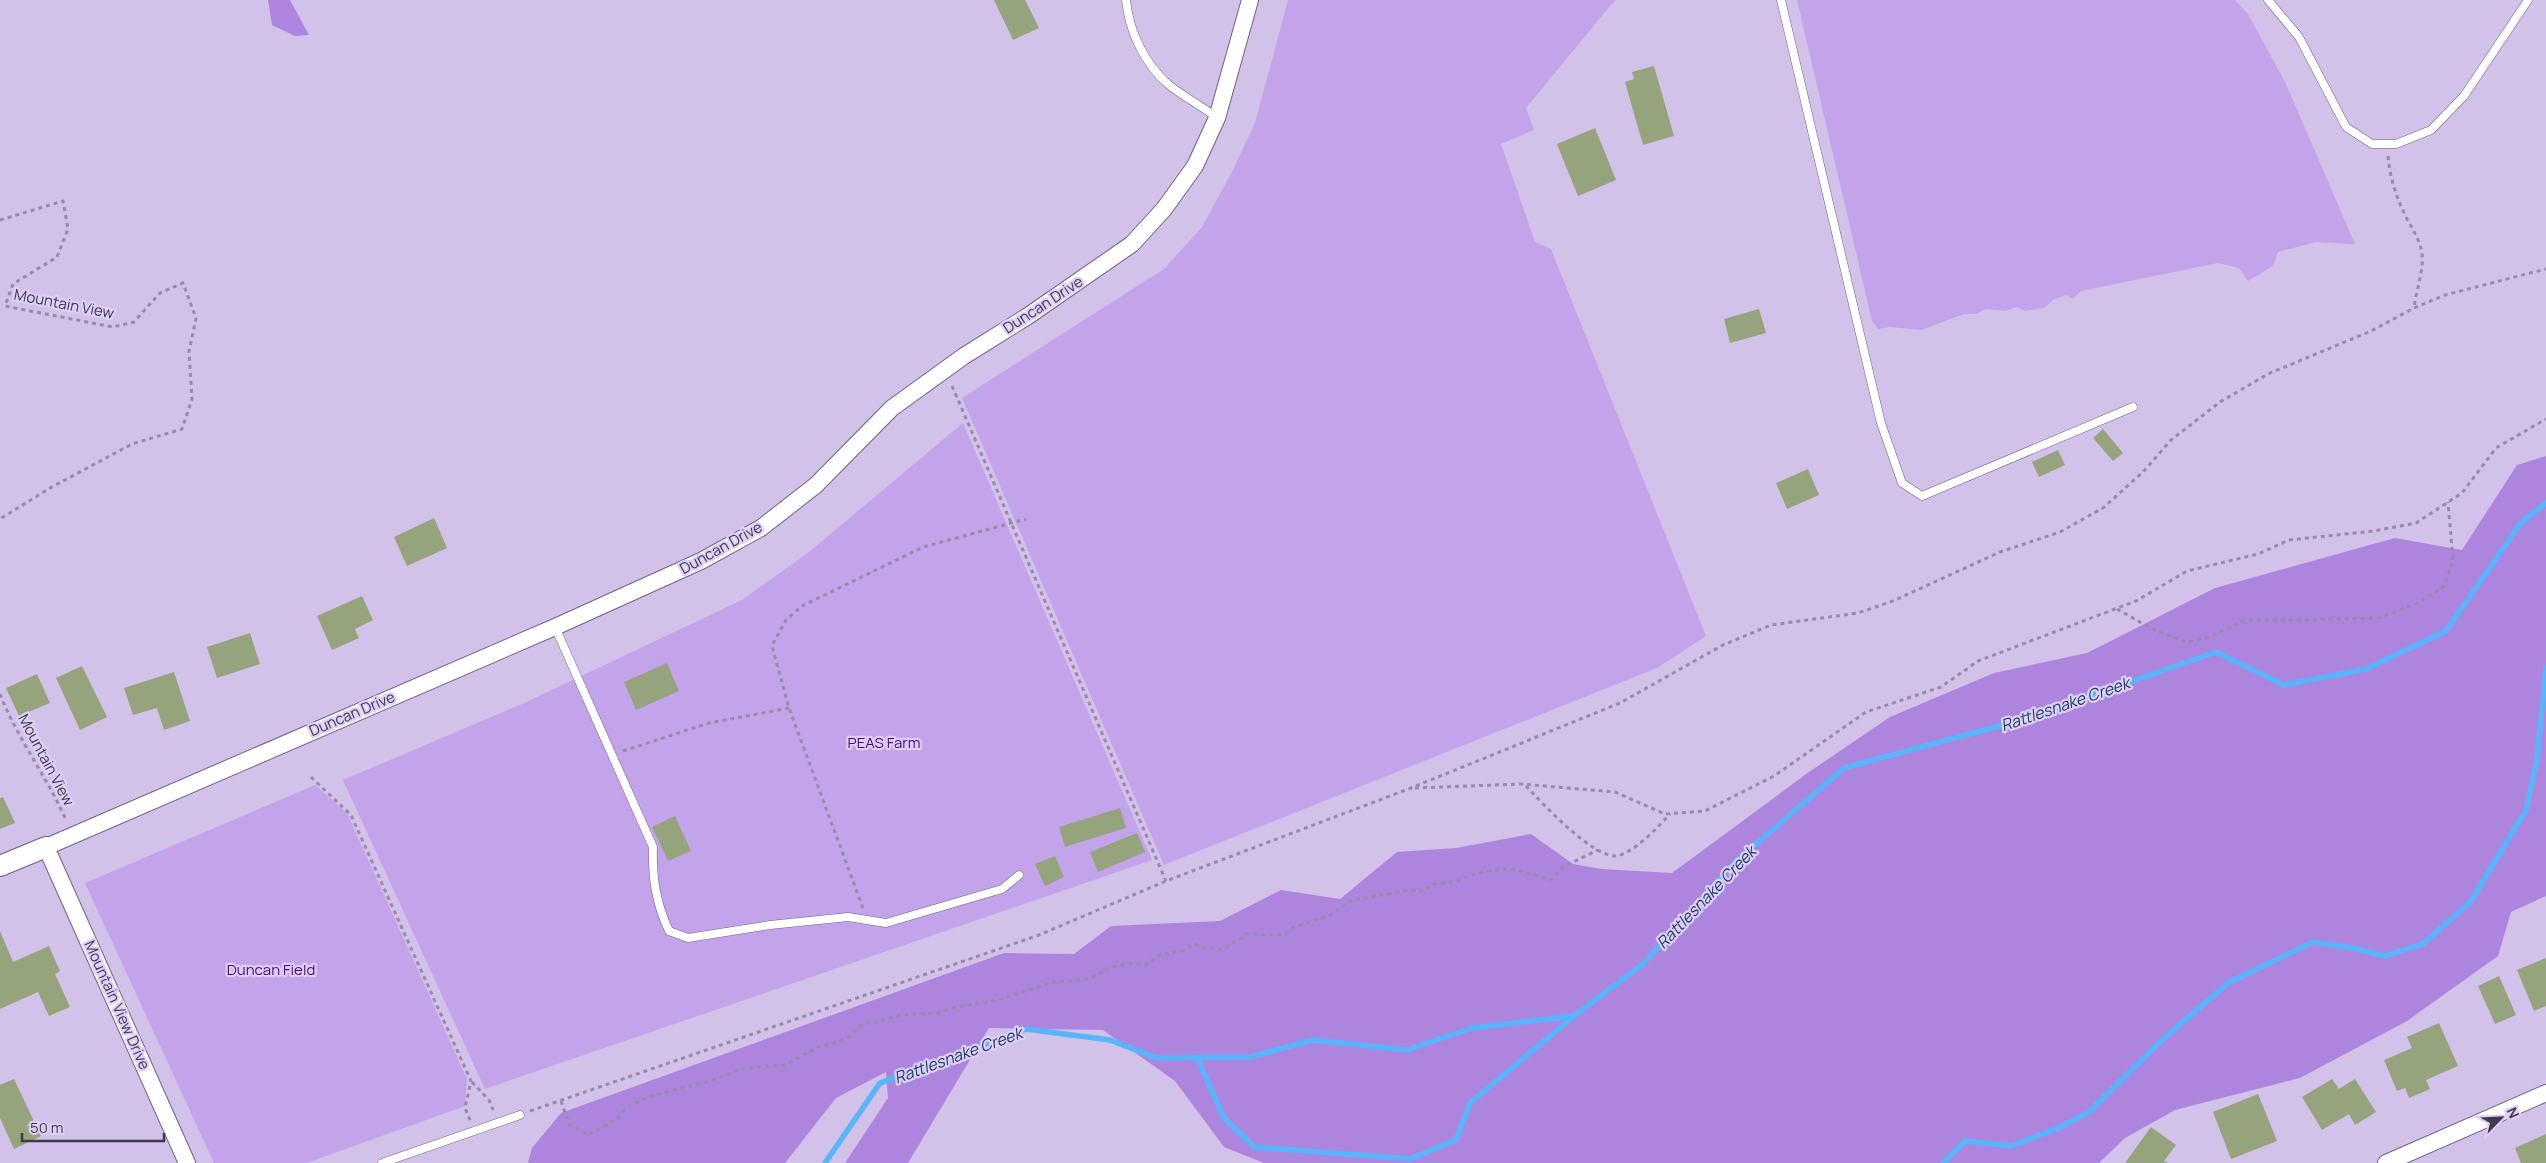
<svg xmlns="http://www.w3.org/2000/svg" width="2546" height="1163" viewBox="0 0 2546 1163" font-family="Manrope,sans-serif">
  <style>
    .green { fill: #c3a4eb }
    .forest { fill: #ad85de }
    .lines { fill: none; stroke-linecap: round; stroke-linejoin: round }
    .stream { stroke: #59b5fa; stroke-width: 5.5 }
    .building { fill: #96a47d }
    .service-casing { stroke: #706184; stroke-width: 9 }
    .minor-casing { stroke: #706184; stroke-width: 18 }
    .tertiary-casing { stroke: #706184; stroke-width: 22 }
    .path { stroke: #988ba9; stroke-width: 3; stroke-dasharray: 4 4; stroke-linecap: butt }
    .service { stroke: #fff; stroke-width: 8 }
    .minor { stroke: #fff; stroke-width: 16 }
    .tertiary { stroke: #fff; stroke-width: 20 }
    .labels { text-anchor: middle; stroke-width: 4.5; stroke-linejoin: round; paint-order: stroke }
    .street-label { font-size: 15px; fill: #403949; stroke: #dfcef7 }
    .park-label { font-size: 15px; fill: #490a78; stroke: #dfcef7 }
    .water-label { font-size: 16px; font-style: italic; fill: #1a405c; stroke: #dfcef7 }
  </style>
  <rect width="100%" height="100%" fill="#d2c1e9"/>
  <!-- green -->
  <g class="green">
    <polygon points="1288,0 1615,0 1526,108 1534,130 1501,144 1535,242 1551,249 1706,636 1657,668 1164,865 962,398 1164,269 1202,227 1233,170 1255,123"/>
    <polygon points="1797,0 2235,0 2248,14 2285,82 2355,244 2316,242 2278,252 2273,266 2248,281 2239,268 2218,263 2081,291 2073,299 2066,295 2053,300 2044,308 2025,311 2017,307 2005,311 1986,309 1976,314 1964,314 1921,330 1890,327 1878,329 1872,321"/>
    <polygon points="963,423 1152,860 485,1089 343,780 522,704 742,600 809,552"/>
    <polygon points="315,785 347,813 467,1079 465,1106 307,1163 214,1163 85,883"/>
  </g>
  <!-- forest -->
  <g class="forest">
    <polygon points="268,0 290,0 309,35 295,36 272,25"/>
    <polygon points="2546,456 2546,896 2511,912 2498,956 2407,1021 2300,1078 2175,1110 2125,1138 2099,1163 1264,1163 1224,1147 1175,1081 1103,1030 989,1028 908,1163 845,1163 888,1098 886,1072 836,1098 785,1163 528,1163 532,1148 561,1113 1004,953 1074,954 1111,926 1220,921 1281,890 1340,899 1397,852 1456,848 1531,834 1573,864 1601,869 1672,873 1809,772 1890,717 1994,673 2087,653 2215,588 2395,538 2462,550 2517,465"/>
  </g>
  <g class="lines">
    <!-- stream -->
    <g class="stream">
      <polyline points="1197,1058 1224,1118 1254,1147 1410,1159 1456,1140 1470,1103 1574,1016"/>
      <polyline points="825,1163 880,1083 1026,1029 1110,1040 1156,1058 1250,1057 1313,1040 1407,1050 1472,1028 1574,1016 1643,964 1732,865 1844,768 2021,720 2216,652 2284,685 2366,669 2446,631 2520,524 2546,503"/>
      <polyline points="1943,1163 1965,1141 2011,1146 2061,1127 2089,1112 2162,1040 2228,983 2313,942 2353,948 2385,956 2423,944 2471,901 2526,810 2537,760 2546,668"/>
    </g>
  </g>
  <!-- building -->
  <g class="building">
    <polygon points="994,0 1025,0 1039,28 1013,40"/>
    <polygon points="1654,66 1674,136 1643,145 1625,82 1634,79 1632,72"/>
    <polygon points="1595,128 1616,180 1578,196 1557,144"/>
    <polygon points="1759,309 1766,333 1730,343 1724,319"/>
    <polygon points="2103,429 2123,453 2113,461 2093,438"/>
    <polygon points="2058,450 2065,465 2039,477 2032,462"/>
    <polygon points="1808,469 1819,495 1787,509 1776,483"/>
    <polygon points="434,518 447,548 407,566 394,537"/>
    <polygon points="362,596 373,620 355,629 359,638 332,650 317,616"/>
    <polygon points="250,633 260,664 217,678 207,647"/>
    <polygon points="667,663 679,691 636,710 624,682"/>
    <polygon points="82,666 107,717 80,730 56,678"/>
    <polygon points="174,672 190,721 164,730 157,708 133,715 124,688"/>
    <polygon points="37,674 50,703 19,716 6,688"/>
    <polygon points="3,797 15,823 0,829 0,798"/>
    <polygon points="1120,808 1126,828 1065,847 1059,827"/>
    <polygon points="675,816 691,851 668,861 652,827"/>
    <polygon points="1137,833 1145,852 1098,872 1090,852"/>
    <polygon points="1055,856 1064,877 1045,886 1035,864"/>
    <polygon points="0,931 13,962 49,946 60,971 55,974 70,1007 49,1016 38,992 0,1009"/>
    <polygon points="2546,958 2546,1006 2534,1011 2517,970"/>
    <polygon points="2499,976 2516,1015 2495,1024 2478,986"/>
    <polygon points="2439,1023 2458,1066 2426,1080 2430,1089 2409,1098 2405,1088 2397,1091 2384,1060 2412,1048 2407,1037"/>
    <polygon points="14,1079 41,1136 14,1149 0,1118 0,1085"/>
    <polygon points="2332,1079 2339,1089 2355,1079 2376,1112 2355,1125 2349,1114 2322,1130 2302,1097"/>
    <polygon points="2258,1094 2277,1141 2231,1159 2213,1112"/>
    <polygon points="2151,1127 2176,1145 2164,1161 2168,1163 2125,1163"/>
    <polygon points="2546,1134 2546,1163 2521,1163 2515,1148"/>
  </g>
  <g class="lines">
    <defs>
      <g id="service">
        <path d="M1126,0C1129,31 1145,65 1169,85C1184,97 1202,106 1217,118"/>
        <polyline points="1781,0 1881,423 1902,483 1922,496 2133,407"/>
        <polyline points="2268,0 2299,37 2346,127 2372,144 2396,144 2431,130 2464,96 2528,0"/>
        <path d="M555,627L653,847C652,878 656,903 669,931L688,938L770,925L848,917L886,923L1002,889L1019,875"/>
        <polyline points="382,1163 520,1115"/>
      </g>
      <g id="minor">
        <polyline points="187,1163 46,847 555,627 701,561 761,528 816,485 892,408 964,356 1028,316 1132,244 1164,209 1195,166 1217,118 1250,0"/>
        <polyline points="2386,1163 2546,1093"/>
      </g>
      <polyline id="tertiary" points="0,866 46,847"/>
    </defs>
    <!-- service casing -->
    <use href="#service" class="service-casing"/>
    <!-- minor casing -->
    <use href="#minor" class="minor-casing"/>
    <!-- tertiary casing -->
    <use href="#tertiary" class="tertiary-casing"/>
    <!-- path -->
    <g class="path">
      <path d="M2388,156C2390,178 2396,196 2405,215C2412,229 2420,239 2422,254C2424,270 2416,291 2414,308"/>
      <polyline points="0,220 63,201 68,229 57,257 13,284 5,306 113,327 134,322 160,293 183,283 196,318 189,352 192,399 182,429 132,444 50,488 0,519"/>
      <polyline points="952,386 1166,881"/>
      <polyline points="2117,609 2154,630 2186,642 2208,638 2242,621 2379,618 2418,603 2444,587 2453,560 2448,502"/>
      <path d="M0,694C17,738 47,777 66,820"/>
      <polyline points="623,751 709,723 789,708"/>
      <polyline points="311,777 351,815 471,1081 465,1108 470,1120"/>
      <path d="M1526,786C1542,803 1592,857 1616,856C1633,854 1659,826 1670,814"/>
      <polyline points="1415,788 1521,784 1615,792 1665,814 1705,811 1774,776 1866,712 1941,687 1978,661 2136,601 2187,571 2258,554 2289,540 2374,531 2416,523 2462,493 2496,448 2546,419"/>
      <polyline points="863,908 789,708 772,646 786,620 802,606 923,547 1026,519"/>
      <polyline points="472,1082 489,1100 493,1110"/>
      <polyline points="561,1101 569,1124 588,1135 618,1118 629,1106 648,1097 716,1079 740,1069 785,1065 816,1048 846,1039 862,1024 882,1021 899,1015 937,1013 956,1007 998,1000 1053,982 1089,979 1111,967 1134,963 1145,965 1161,954 1183,951 1194,944 1215,950 1224,949 1247,934 1283,935 1292,928 1333,914 1349,901 1410,890 1422,891 1434,884 1455,882 1476,873 1503,869 1517,870 1551,880 1563,867 1598,850"/>
      <polyline points="530,1111 1039,935 1166,881 1411,788 1620,703 1723,645 1771,625 1858,613 1893,601 2000,552 2060,532 2103,508 2143,472 2171,440 2220,402 2268,374 2371,331 2414,308 2445,295 2546,269"/>
    </g>
    <!-- service -->
    <use href="#service" class="service"/>
    <!-- minor -->
    <use href="#minor" class="minor"/>
    <!-- tertiary -->
    <use href="#tertiary" class="tertiary"/>
  </g>
  <g class="labels">
    <!-- street labels -->
    <g class="street-label">
      <text transform="translate(64 304) rotate(11)" y="5">Mountain View</text>
      <text transform="translate(1043 305) rotate(-33)" y="5">Duncan Drive</text>
      <text transform="translate(721 548) rotate(-29)" y="5">Duncan Drive</text>
      <text transform="translate(352 714) rotate(-23)" y="5">Duncan Drive</text>
      <text transform="translate(46 760) rotate(62)" y="5">Mountain View</text>
      <text transform="translate(117 1005) rotate(66)" y="5">Mountain View Drive</text>
    </g>
    <!-- park labels -->
    <g class="park-label">
      <text x="884" y="748">PEAS Farm</text>
      <text x="271" y="975">Duncan Field</text>
    </g>
    <!-- water labels -->
    <g class="water-label">
      <text transform="translate(2065 704) rotate(-19)" y="6">Rattlesnake Creek</text>
      <text transform="translate(1706 897) rotate(-46)" y="6">Rattlesnake Creek</text>
      <text transform="translate(958 1055) rotate(-20)" y="6">Rattlesnake Creek</text>
    </g>
  </g>
  <!-- north arrow -->
  <g transform="translate(2501 1118) rotate(66)" stroke="#dfcef7" stroke-width="4" paint-order="stroke">
  <path d="M0-4L9 19L0 12L-9 19Z" fill="#403949"/>
  <text y="-8" font-size="14" font-weight="bold" text-anchor="middle" fill="#403949">N</text>
  </g>
  <!-- scale -->
  <path d="M22 1133v8h142v-8" fill="none" stroke="#403949" stroke-width="2.5"/>
  <text x="30" y="1133" font-size="15" fill="#403949" stroke="#dfcef7" stroke-width="4" paint-order="stroke">50 m</text>
</svg>
